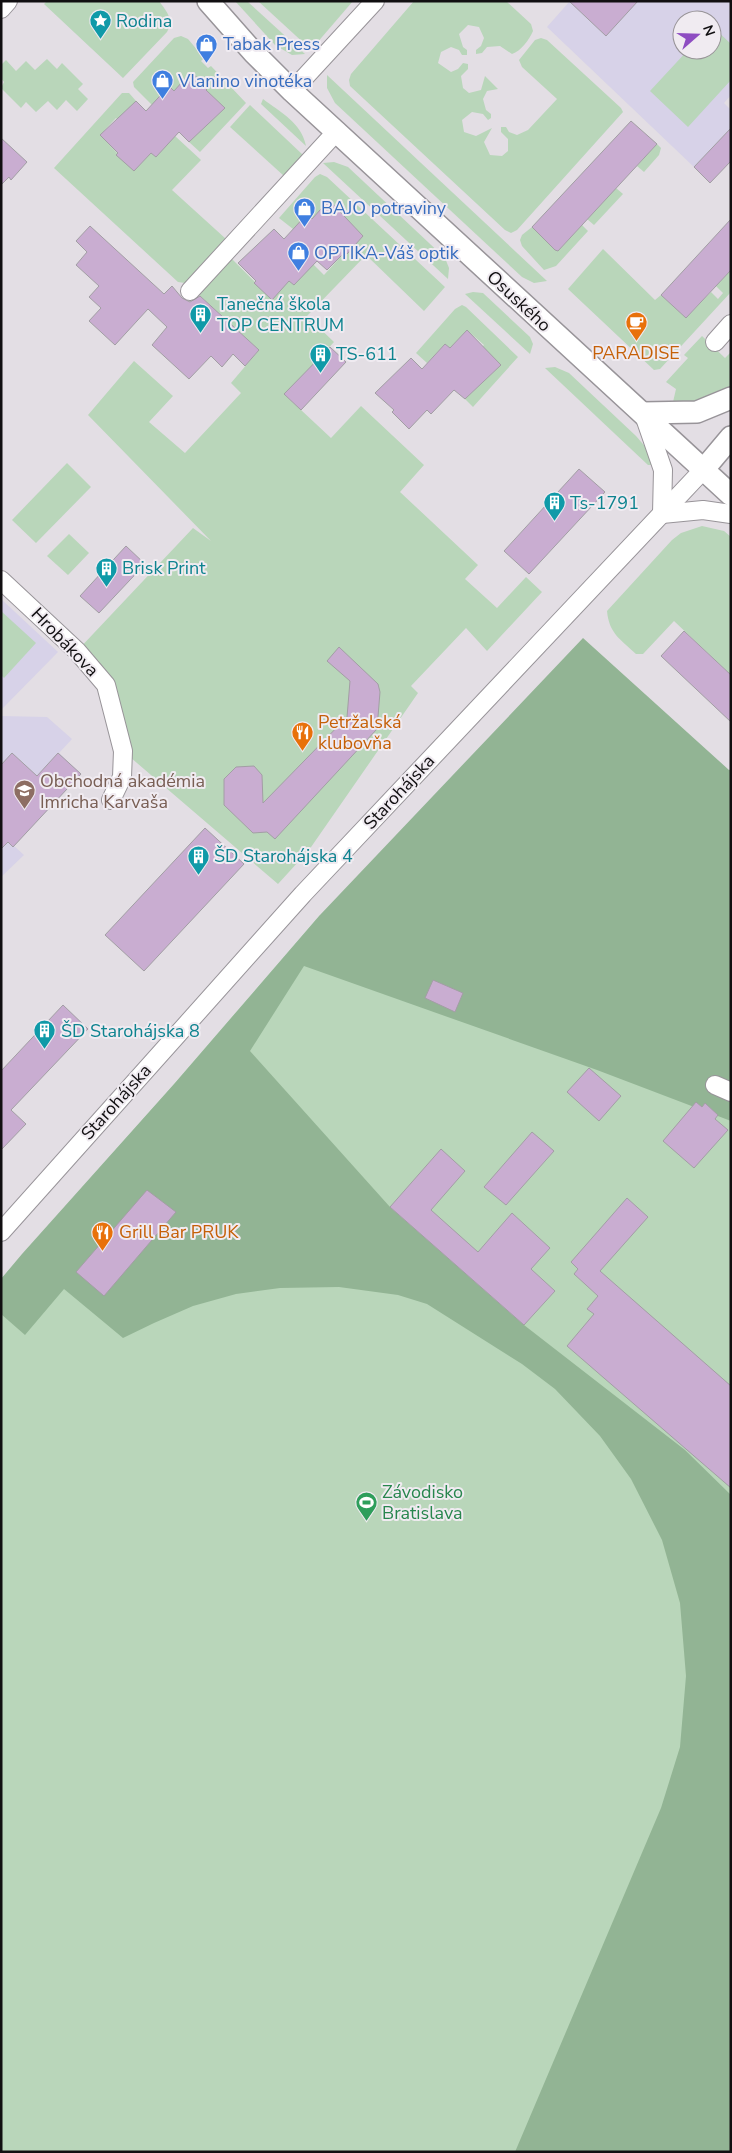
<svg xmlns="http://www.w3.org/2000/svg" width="732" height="2153" viewBox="0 0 732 2153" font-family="'Nunito Sans',sans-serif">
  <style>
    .education { fill: #d7d2e8; fill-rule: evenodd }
    .green { fill: #b9d6ba }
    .forest { fill: #92b494 }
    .building { fill: #c9add1; stroke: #a29ea4 }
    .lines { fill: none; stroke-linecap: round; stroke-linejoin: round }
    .minor-casing { stroke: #989499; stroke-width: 20 }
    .tertiary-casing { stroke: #989499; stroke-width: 24 }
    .minor { stroke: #fff; stroke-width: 18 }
    .tertiary { stroke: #fff; stroke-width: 21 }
    .labels { text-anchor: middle; stroke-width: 4; stroke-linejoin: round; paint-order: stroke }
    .culture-label { font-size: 18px; fill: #0d838f; stroke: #f0ebf1; text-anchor: start }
    .shop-label { font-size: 18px; fill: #366cbe; stroke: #f0ebf1; text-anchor: start }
    .street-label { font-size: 18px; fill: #110f11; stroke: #f0ebf1 }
    .food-label { font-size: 18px; fill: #c56008; stroke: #f0ebf1; text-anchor: start }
    .education-label { font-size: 18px; fill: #785e54; stroke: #f0ebf1; text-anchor: start }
    .leisure-label { font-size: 18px; fill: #27864d; stroke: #f0ebf1; text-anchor: start }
  </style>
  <rect width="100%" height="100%" fill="#e3dee4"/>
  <!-- education -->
  <g class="education">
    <path d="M570,1H731V95L724,103L731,110V128L694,167L547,27ZM682,20H712V50H682Z"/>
    <polygon points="1,599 58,652 1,710"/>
    <polygon points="1,716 47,717 72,739 59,753 81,774 14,846 24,855 1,877"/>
  </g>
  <!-- green -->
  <g class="green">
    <path d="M47,1H159C167,12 174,19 167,32L123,78L44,4Z"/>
    <polygon points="235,1 247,1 305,54 292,55 275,45"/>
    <polygon points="258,1 353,1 316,44 307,46"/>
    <path d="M414,1H506L531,24L533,31C529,40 521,51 512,54L500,46L487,47L482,53L476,54V50L481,46L484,38L479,27L468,25L459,34L463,47L467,50V55H462L459,50L451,47L441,52L438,63L451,72L458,69L463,63L468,64V69L461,76L463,88L469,93L481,90L485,76L498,89L487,91L483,99L486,110L491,114V118L488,120L483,114L472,112L462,120L464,132L476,136L492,128L484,142L490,155L502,156L508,151V139L501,132V127H506L509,132L517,135L528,130L557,99L522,67L519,60L535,40L541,38L547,40L621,108L623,112L517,230L511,233L505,230L350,86L349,80L351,74Z"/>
    <polygon points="712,26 731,44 731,80 688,127 650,91 688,50 712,50"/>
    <polygon points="181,36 188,39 204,58 201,61 208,68 211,66 246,103 200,152 189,142 225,108 206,90 208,88 191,72 174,91 169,86 152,105 134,87 133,82 174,38"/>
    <polygon points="47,59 57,69 62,63 83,84 78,89 88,99 77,111 66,100 57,110 48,101 36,112 26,102 21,108 1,88 4,82 1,78 1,65 6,60 16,71 26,61 35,70"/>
    <polygon points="327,75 547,281 534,283 522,277 335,103 327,88"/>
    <polygon points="122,93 129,93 136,101 118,120 116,118 100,135 134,171 151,153 156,157 175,136 201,160 172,190 226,239 185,283 178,282 54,168"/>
    <path d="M263,99C280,112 302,123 306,146L261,104Z"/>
    <polygon points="250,105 303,155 284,176 230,127"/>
    <polygon points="657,144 661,148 659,155 644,172 637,166"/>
    <polygon points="334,162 348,167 445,258 449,268 448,279 323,163"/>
    <polygon points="320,174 327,177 445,287 424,311 366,255 307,316 334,342 285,395 331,438 361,406 424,465 400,492 478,565 465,579 497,608 526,577 542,592 487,651 466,628 411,686 418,693 309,850 278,884 123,751 106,685 77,651 193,528 211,541 88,415 134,361 173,396 149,422 185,453 241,393 231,383 259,350 198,294 231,258 272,299 289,281 294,285 313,264 324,275 345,252 347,254 363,236 329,200 312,219 293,229 279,218 315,177"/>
    <polygon points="616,188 623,194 594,225 587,219"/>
    <polygon points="582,225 588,231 556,266 544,270 522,246 520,240 522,235 532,227 558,251"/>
    <polygon points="603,249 655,300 661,295 686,318 711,292 718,299 723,293 716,286 731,270 731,292 660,369 654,370 568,289"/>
    <polygon points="473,292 483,293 530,337 533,344 530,354 465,294"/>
    <polygon points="462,305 466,307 518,357 473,407 465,399 501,365 482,347 484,345 467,330 450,348 445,344 427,363 416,353 455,309"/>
    <polygon points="702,336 725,358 731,352 731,393 703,405 673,402 676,389 666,382 688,358 684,355"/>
    <polygon points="555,367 569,373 636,436 649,451 654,461 652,465 648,465 545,368"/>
    <polygon points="67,463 91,487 36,543 12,520"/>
    <path d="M702,526L724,531L731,537V675L674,621L643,654H636C620,639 609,633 607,611L672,540L681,533Z"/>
    <polygon points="69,534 89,553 68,575 47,556"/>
    <polygon points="1,611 36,643 4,678 1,675"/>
    <polygon points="320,915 731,1098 731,1762 558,2152 1,2152 1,1279 175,1083"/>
  </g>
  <!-- forest -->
  <polygon class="forest" points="583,638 729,770 731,769 731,1121 597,1070 304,966 250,1051 390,1207 524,1325 685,1450 731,1495 731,2152 515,2152 661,1808 680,1747 686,1676 680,1603 662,1540 631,1479 600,1436 555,1389 522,1364 427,1304 398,1295 339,1287 280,1288 236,1294 193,1306 154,1323 123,1338 64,1289 25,1335 1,1314 1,1279 22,1254 175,1083 320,915"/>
  <!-- building -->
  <g class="building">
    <polygon points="569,1 638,1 606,36"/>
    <polygon points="191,72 208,88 206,90 225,108 189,142 179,132 156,157 151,153 134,171 116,155 118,153 100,135 136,101 146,111 169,86 174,91"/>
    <polygon points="631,121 657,144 558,251 555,250 532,227"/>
    <polygon points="731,128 731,161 710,183 694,167"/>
    <polygon points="1,138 27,162 11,180 9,177 1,185"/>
    <polygon points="329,200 363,236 347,254 345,252 327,270 317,261 294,285 289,281 272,300 254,283 256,281 238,263 274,229 284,239 307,214 312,219"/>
    <polygon points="731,219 731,270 686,318 661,295"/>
    <polygon points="90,226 164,294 172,286 182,298 190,302 200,296 259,350 245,366 233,354 222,367 211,356 189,379 152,345 167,327 148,309 115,345 89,321 101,308 89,297 99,286 76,265 87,252 76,241"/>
    <polygon points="467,330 501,365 465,399 454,390 431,414 427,410 409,429 392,412 394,410 375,393 411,358 422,369 445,344 450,348"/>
    <polygon points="330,347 346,362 301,410 284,394"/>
    <polygon points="579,469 605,492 529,574 504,551"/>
    <polygon points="126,546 145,564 99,613 80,596"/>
    <polygon points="684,631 731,675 731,722 661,656"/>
    <polygon points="339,647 378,684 380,692 377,729 275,839 267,832 253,833 224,805 224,779 236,767 254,766 262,775 263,803 347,717 350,681 327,661"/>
    <polygon points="12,753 37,776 58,753 81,774 13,847 8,842 1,849 1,765"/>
    <polygon points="205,828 244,864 144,971 105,935"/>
    <polygon points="433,980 463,993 455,1012 425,998"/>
    <polygon points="63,1005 88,1029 11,1110 26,1124 1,1150 1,1071"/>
    <polygon points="589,1068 621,1096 599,1121 567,1092"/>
    <polygon points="696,1102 702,1107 705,1103 718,1115 715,1119 728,1130 694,1168 663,1141"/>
    <polygon points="532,1132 554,1151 506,1205 484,1187"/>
    <polygon points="441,1149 465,1171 431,1210 478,1252 512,1213 550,1248 531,1269 555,1291 524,1325 390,1207"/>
    <polygon points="147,1190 176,1212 104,1296 76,1272"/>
    <polygon points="627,1198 648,1217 600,1271 731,1386 731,1488 567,1346 594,1314 587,1309 598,1296 574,1274 578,1269 571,1262"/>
  </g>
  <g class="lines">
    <defs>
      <g id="minor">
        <polyline points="1,9 8,1"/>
        <polyline points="292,91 375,1"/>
        <polyline points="190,291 337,131"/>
        <polyline points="715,342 731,324"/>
        <polyline points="644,415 663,470 662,514"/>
        <polyline points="662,514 703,510 731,514"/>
        <polyline points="1,580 77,651 106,685 123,751 122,777 111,800"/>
        <polyline points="715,1085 731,1092"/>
        <polyline points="1,1232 303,894 704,469"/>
      </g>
      <g id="tertiary">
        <polyline points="208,1 254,53 292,91 731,495"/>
        <polyline points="643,413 697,412 731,398"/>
        <polyline points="704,469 731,437"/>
      </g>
    </defs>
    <!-- minor casing -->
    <use href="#minor" class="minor-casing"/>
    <!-- tertiary casing -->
    <use href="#tertiary" class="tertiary-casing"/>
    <!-- minor -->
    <use href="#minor" class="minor"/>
    <!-- tertiary -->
    <use href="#tertiary" class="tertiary"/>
  </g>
  <!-- icons -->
  <defs>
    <symbol id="sight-pin" viewBox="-11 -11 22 30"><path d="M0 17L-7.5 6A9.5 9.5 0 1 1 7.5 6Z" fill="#0f9aa8" stroke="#f0ebf1"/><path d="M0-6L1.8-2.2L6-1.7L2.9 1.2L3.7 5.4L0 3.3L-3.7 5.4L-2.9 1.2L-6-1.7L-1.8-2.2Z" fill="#fff"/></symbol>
    <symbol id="shop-pin" viewBox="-11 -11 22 30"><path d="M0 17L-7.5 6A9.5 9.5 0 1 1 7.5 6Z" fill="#3f7fe0" stroke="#f0ebf1"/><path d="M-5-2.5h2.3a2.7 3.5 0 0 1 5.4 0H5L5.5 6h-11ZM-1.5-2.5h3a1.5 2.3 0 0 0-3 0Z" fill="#fff"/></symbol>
    <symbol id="building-pin" viewBox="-11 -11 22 30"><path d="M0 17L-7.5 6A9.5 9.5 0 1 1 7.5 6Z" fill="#0f9aa8" stroke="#f0ebf1"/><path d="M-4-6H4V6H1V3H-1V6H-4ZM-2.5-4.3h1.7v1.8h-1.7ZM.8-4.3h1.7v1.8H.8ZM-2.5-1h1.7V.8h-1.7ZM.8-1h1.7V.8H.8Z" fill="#fff"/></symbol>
    <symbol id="cafe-pin" viewBox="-11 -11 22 30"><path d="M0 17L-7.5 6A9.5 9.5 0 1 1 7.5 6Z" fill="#e8710a" stroke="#f0ebf1"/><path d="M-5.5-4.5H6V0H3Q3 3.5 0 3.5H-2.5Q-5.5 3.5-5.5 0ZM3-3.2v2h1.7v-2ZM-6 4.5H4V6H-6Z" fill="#fff"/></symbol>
    <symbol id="restaurant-pin" viewBox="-11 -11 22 30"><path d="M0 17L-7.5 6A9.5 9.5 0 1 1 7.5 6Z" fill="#e8710a" stroke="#f0ebf1"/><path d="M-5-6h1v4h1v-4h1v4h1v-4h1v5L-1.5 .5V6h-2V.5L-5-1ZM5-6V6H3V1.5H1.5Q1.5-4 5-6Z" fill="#fff"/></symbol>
    <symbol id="school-pin" viewBox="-11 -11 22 30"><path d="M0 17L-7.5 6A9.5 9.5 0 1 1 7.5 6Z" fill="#8d6e63" stroke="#f0ebf1"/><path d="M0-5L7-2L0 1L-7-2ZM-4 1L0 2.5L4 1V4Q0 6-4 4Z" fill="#fff"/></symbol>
    <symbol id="stadium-pin" viewBox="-11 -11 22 30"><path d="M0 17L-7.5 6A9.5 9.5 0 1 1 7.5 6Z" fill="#2e9e5b" stroke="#f0ebf1"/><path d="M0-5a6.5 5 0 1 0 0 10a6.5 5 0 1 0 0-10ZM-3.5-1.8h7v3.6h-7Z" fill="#fff"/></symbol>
  </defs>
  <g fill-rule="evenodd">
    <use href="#sight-pin" x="88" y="8" width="25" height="34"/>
    <use href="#shop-pin" x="194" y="32" width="25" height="34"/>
    <use href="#shop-pin" x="150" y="68" width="25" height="34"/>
    <use href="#shop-pin" x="292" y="196" width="25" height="34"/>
    <use href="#shop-pin" x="286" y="240" width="25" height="34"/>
    <use href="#building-pin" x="188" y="302" width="25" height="34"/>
    <use href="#cafe-pin" x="624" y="310" width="25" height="34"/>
    <use href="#building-pin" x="308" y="342" width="25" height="34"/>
    <use href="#building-pin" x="542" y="490" width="25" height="34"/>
    <use href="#building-pin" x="94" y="556" width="25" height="34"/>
    <use href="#restaurant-pin" x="290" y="720" width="25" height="34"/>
    <use href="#school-pin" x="12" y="778" width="25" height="34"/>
    <use href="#building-pin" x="186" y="844" width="25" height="34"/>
    <use href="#building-pin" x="32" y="1018" width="25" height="34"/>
    <use href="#restaurant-pin" x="90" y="1220" width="25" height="34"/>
    <use href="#stadium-pin" x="354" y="1490" width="25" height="34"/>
  </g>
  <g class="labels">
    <!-- culture labels -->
    <g class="culture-label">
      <text x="116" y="27">Rodina</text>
      <text x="217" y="310">Tanečná škola<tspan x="217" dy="21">TOP CENTRUM</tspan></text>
      <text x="336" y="360">TS-611</text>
      <text x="570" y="509">Ts-1791</text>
      <text x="122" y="574">Brisk Print</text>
      <text x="214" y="862">ŠD Starohájska 4</text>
      <text x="61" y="1037">ŠD Starohájska 8</text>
    </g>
    <!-- shop labels -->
    <g class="shop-label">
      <text x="223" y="50">Tabak Press</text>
      <text x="178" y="87">Vlanino vinotéka</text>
      <text x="321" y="214">BAJO potraviny</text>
      <text x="314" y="259">OPTIKA-Váš optik</text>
    </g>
    <!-- street labels -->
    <g class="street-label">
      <text transform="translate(519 301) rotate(43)" y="6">Osuského</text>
      <text transform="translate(65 642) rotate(46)" y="6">Hrobákova</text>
      <text transform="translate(399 792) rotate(-47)" y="6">Starohájska</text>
      <text transform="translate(116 1102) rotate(-48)" y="6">Starohájska</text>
    </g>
    <!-- food labels -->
    <g class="food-label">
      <text x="636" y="359" text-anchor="middle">PARADISE</text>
      <text x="318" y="728">Petržalská<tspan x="318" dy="21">klubovňa</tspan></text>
      <text x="119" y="1238">Grill Bar PRUK</text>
    </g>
    <!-- education labels -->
    <g class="education-label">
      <text x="40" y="787">Obchodná akadémia<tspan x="40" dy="21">Imricha Karvaša</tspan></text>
    </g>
    <!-- leisure labels -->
    <g class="leisure-label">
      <text x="382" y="1498">Závodisko<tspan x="382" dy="21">Bratislava</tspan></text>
    </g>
  </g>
  <!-- border -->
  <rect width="732" height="2153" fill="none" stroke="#110f11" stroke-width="5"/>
  <!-- north arrow -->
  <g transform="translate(697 35) rotate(70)"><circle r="24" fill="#f0ebf1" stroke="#979397"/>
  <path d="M0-4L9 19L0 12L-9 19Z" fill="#8e4dc2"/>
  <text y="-8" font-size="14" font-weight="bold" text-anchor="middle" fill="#110f11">N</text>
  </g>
</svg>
